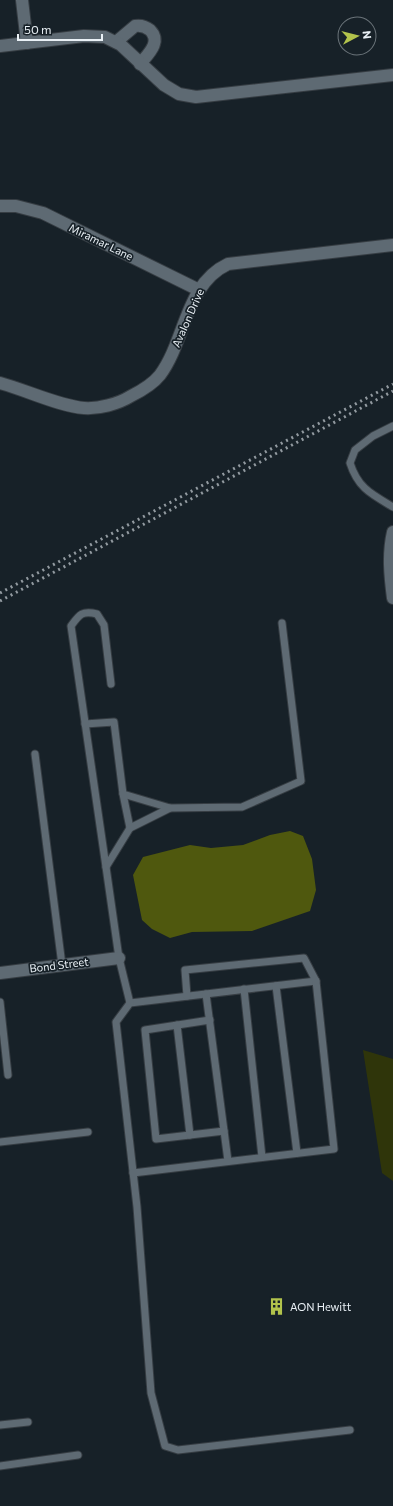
<svg xmlns="http://www.w3.org/2000/svg" width="393" height="1506" viewBox="0 0 393 1506" font-family="Commissioner,sans-serif">
  <style>
    .green { fill: #2f350a }
    .water { fill: #4f580e }
    .lines { fill: none; stroke-linecap: round; stroke-linejoin: round }
    .service-casing { stroke: #363d43; stroke-width: 9 }
    .minor-casing { stroke: #363d43; stroke-width: 14 }
    .service { stroke: #5e6a73; stroke-width: 7 }
    .minor { stroke: #5e6a73; stroke-width: 12 }
    .rail { stroke: #929aa0; stroke-width: 3; stroke-dasharray: 2 4; stroke-linecap: butt }
    .labels { text-anchor: middle; stroke-width: 3.5; stroke-linejoin: round; paint-order: stroke }
    .street-label { font-size: 11px; fill: #eaf1f6; stroke: #172128 }
    .poi-label { font-size: 11px; fill: #eaf1f6; stroke: #172128; text-anchor: start }
  </style>
  <rect width="100%" height="100%" fill="#172128"/>
  <!-- green -->
  <polygon class="green" points="363,1050 393,1059 393,1181 382,1173"/>
  <!-- water -->
  <polygon class="water" points="290,831 303,836 312,859 316,890 310,911 252,931 192,932 170,938 152,929 142,920 133,875 143,857 190,845 211,848 243,845 270,835"/>
  <g class="lines">
    <defs>
      <g id="service">
        <path d="M393,426L373,436L355,450L350,463C358,488 371,494 393,507"/>
        <polyline points="85,724 114,722 123,794 170,808"/>
        <polyline points="35,754 62,965"/>
        <polyline points="123,794 130,828"/>
        <path d="M106,867L71,626C79,615 82,610 97,614L104,625L111,684"/>
        <polyline points="316,981 130,1003 116,1022 137,1207 151,1393 165,1446 178,1450 350,1430"/>
        <polyline points="276,986 297,1153"/>
        <polyline points="244,989 262,1157"/>
        <polyline points="206,994 228,1161"/>
        <polyline points="0,1002 8,1075"/>
        <polyline points="130,1003 119,958 106,867 130,828 170,808 242,807 301,781 282,623"/>
        <polyline points="210,1020 145,1030 156,1139 224,1131"/>
        <polyline points="177,1025 190,1135"/>
        <polyline points="0,1142 88,1132"/>
        <polyline points="133,1173 334,1149 316,981 304,958 185,970 187,996"/>
        <polyline points="0,1425 28,1422"/>
        <polyline points="0,1466 78,1455"/>
      </g>
      <g id="minor">
        <polyline points="22,0 27,43"/>
        <path d="M116,42L135,26C141,25 145,26 150,30C162,42 148,54 140,64"/>
        <polyline points="0,46 84,36 105,37 121,45 164,85 179,94 196,97 393,75"/>
        <polyline points="0,206 16,206 43,213 199,290"/>
        <path d="M0,383C26,390 59,406 84,408C99,409 118,404 131,396C141,391 152,385 160,375C186,340 185,284 228,264L393,245"/>
        <path d="M393,532C388,554 390,575 393,598"/>
        <polyline points="0,973 119,958"/>
      </g>
    </defs>
    <!-- service casing -->
    <use href="#service" class="service-casing"/>
    <!-- minor casing -->
    <use href="#minor" class="minor-casing"/>
    <!-- service -->
    <use href="#service" class="service"/>
    <!-- minor -->
    <use href="#minor" class="minor"/>
    <!-- rail -->
    <g class="rail">
      <polyline points="0,593 393,384"/>
      <polyline points="0,601 393,391"/>
    </g>
  </g>
  <!-- icons -->
  <defs>
    <symbol id="building-bare" viewBox="-9 -9 18 18"><path d="M-4-6H4V6H1V3H-1V6H-4ZM-2.5-4.3h1.7v1.8h-1.7ZM.8-4.3h1.7v1.8H.8ZM-2.5-1h1.7V.8h-1.7ZM.8-1h1.7V.8H.8Z" fill="#b2c34c" stroke="#172128" stroke-width="2.5" paint-order="stroke"/></symbol>
  </defs>
  <g fill-rule="evenodd">
    <use href="#building-bare" x="264" y="1294" width="25" height="25"/>
  </g>
  <g class="labels">
    <!-- street labels -->
    <g class="street-label">
      <text transform="translate(101 242) rotate(26)" y="4">Miramar Lane</text>
      <text transform="translate(188 318) rotate(-66)" y="4">Avalon Drive</text>
      <text transform="translate(59 965) rotate(-7)" y="4">Bond Street</text>
    </g>
    <!-- poi labels -->
    <g class="poi-label">
      <text x="290" y="1311">AON Hewitt</text>
    </g>
  </g>
  <!-- north arrow -->
  <g transform="translate(357 36) rotate(83)"><circle r="19" fill="#172128" stroke="#6b747a"/>
  <path d="M0-3L7 15L0 10L-7 15Z" fill="#b2c34c"/>
  <text y="-6" font-size="11" font-weight="bold" text-anchor="middle" fill="#eaf1f6">N</text>
  </g>
  <!-- scale -->
  <path d="M18 34v6h84v-6" fill="none" stroke="#eaf1f6" stroke-width="2"/>
  <text x="24" y="34" font-size="12" fill="#eaf1f6" stroke="#172128" stroke-width="3" paint-order="stroke">50 m</text>
</svg>
